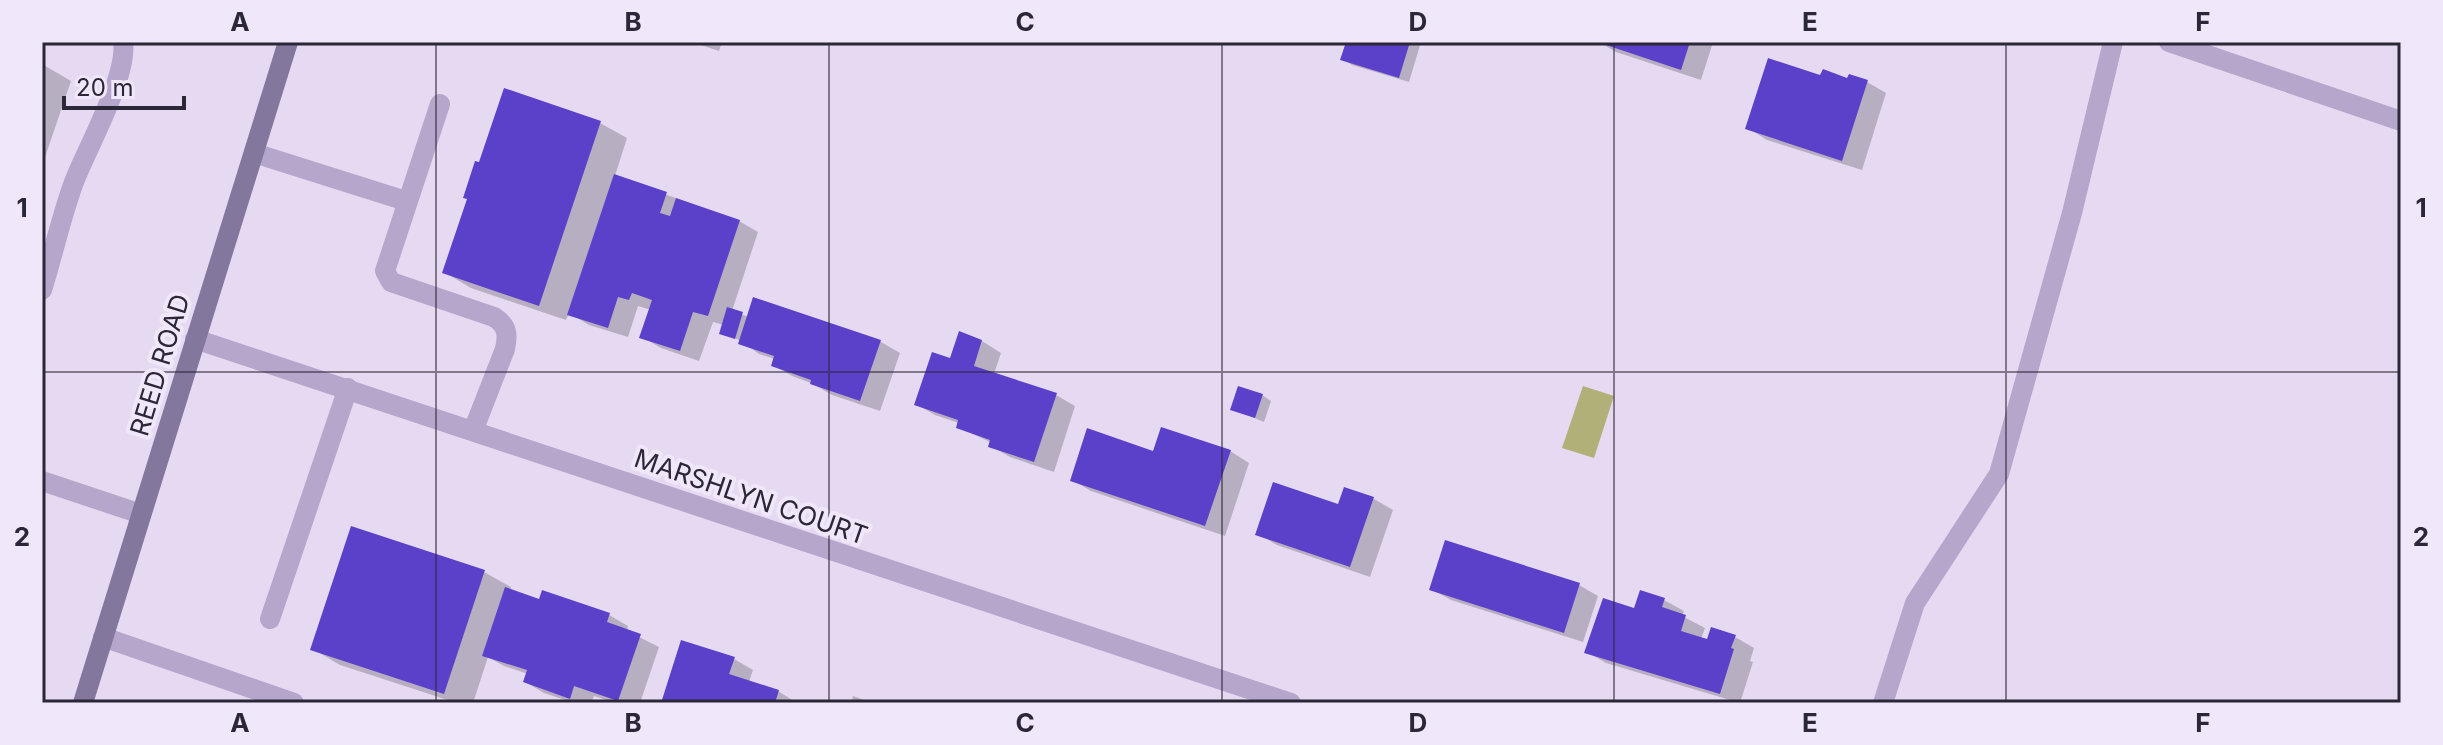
<svg xmlns="http://www.w3.org/2000/svg" width="2443" height="745" viewBox="0 0 2443 745" font-family="Inter,sans-serif">
  <style>
    .water { fill: #b0b078 }
    .shadow { fill: #0003 }
    .building { fill: #5b41c9 }
    .lines { fill: none; stroke-linecap: round; stroke-linejoin: round }
    .service { stroke: #b5a6cb; stroke-width: 20 }
    .minor { stroke: #b5a6cb; stroke-width: 20 }
    .secondary { stroke: #83779e; stroke-width: 20 }
    .grid { fill: none; stroke: #2b2736; stroke-width: 2; stroke-opacity: 0.55 }
    .labels { text-anchor: middle; stroke-width: 8; stroke-linejoin: round; paint-order: stroke }
    .street-label { font-size: 26px; fill: #2b2736; stroke: #f0e7fa }
    .neatline { fill: none; stroke: #2b2736; stroke-width: 3 }
    .grid-label { font-size: 26px; text-anchor: middle; font-weight: bold; fill: #2b2736 }
  </style>
  <rect width="100%" height="100%" fill="#e6daf2"/>
  <!-- water -->
  <polygon class="water" points="1583,386 1614,396 1594,458 1562,448"/>
  <!-- shadow -->
  <g class="shadow">
    <polygon points="692,42 722,42 719,51"/>
    <polygon points="1348,42 1421,42 1409,82 1352,65 1343,59"/>
    <polygon points="1599,42 1713,42 1701,80 1616,52"/>
    <polygon points="42,64 71,81 42,166"/>
    <polygon points="1848,80 1867,82 1886,93 1862,170 1767,140 1748,128"/>
    <polygon points="600,123 627,138 615,176 739,221 758,232 732,311 749,317 755,299 881,342 900,353 880,411 832,395 811,383 792,376 773,365 775,359 759,354 741,341 722,333 724,325 713,322 699,361 661,348 642,337 651,310 638,306 628,337 589,325 569,313 566,320 471,288 444,272"/>
    <polygon points="960,334 982,341 1001,353 994,374 1056,395 1075,406 1054,472 1010,457 991,446 992,443 958,427 959,423 935,415 916,404 951,360"/>
    <polygon points="1262,395 1271,401 1264,422 1233,409"/>
    <polygon points="1230,451 1249,463 1225,536 1091,491 1072,480 1154,453"/>
    <polygon points="1345,489 1374,499 1393,510 1370,577 1277,545 1258,534 1339,507"/>
    <polygon points="484,572 511,587 510,591 540,602 609,615 628,626 627,631 659,647 640,703 616,703 594,696 591,703 574,703 544,693 525,682 528,674 504,666 488,657 473,703 457,703 340,665 313,649"/>
    <polygon points="1579,585 1598,596 1583,642 1451,600 1431,589"/>
    <polygon points="1664,600 1684,611 1682,616 1705,628 1701,639 1735,637 1754,648 1750,661 1753,662 1740,703 1606,663 1587,652 1635,611"/>
    <polygon points="734,659 753,670 749,682 778,691 797,703 663,703"/>
    <polygon points="853,696 873,703 851,703"/>
  </g>
  <!-- building -->
  <g class="building">
    <polygon points="1346,42 1410,42 1399,78 1340,60"/>
    <polygon points="1597,42 1690,42 1681,70"/>
    <polygon points="1768,58 1820,75 1823,69 1847,78 1849,74 1868,80 1842,161 1745,129"/>
    <polygon points="504,88 601,121 539,306 442,273 467,199 463,198 475,161 479,162"/>
    <polygon points="614,174 667,192 660,213 670,216 676,198 740,220 708,316 693,312 680,351 639,338 652,300 632,293 629,300 618,297 608,328 567,315"/>
    <polygon points="753,297 881,340 860,401 810,384 811,380 771,366 774,356 738,344"/>
    <polygon points="727,307 743,312 735,339 719,334"/>
    <polygon points="959,331 982,340 974,366 1057,393 1034,462 988,447 990,440 956,428 958,420 914,405 932,352 950,358"/>
    <polygon points="1238,386 1263,394 1255,418 1230,410"/>
    <polygon points="1161,427 1231,450 1205,526 1070,481 1087,428 1153,451"/>
    <polygon points="1273,482 1338,504 1344,487 1374,497 1350,567 1255,535"/>
    <polygon points="351,526 485,570 444,694 310,650"/>
    <polygon points="1445,540 1580,583 1564,633 1429,590"/>
    <polygon points="505,587 539,599 542,590 610,613 607,622 641,634 618,701 574,686 570,699 523,682 527,670 482,656"/>
    <polygon points="1640,590 1665,598 1662,607 1686,615 1681,631 1707,639 1711,627 1736,635 1731,648 1734,649 1720,694 1584,653 1603,598 1634,608"/>
    <polygon points="681,640 735,657 729,674 779,690 775,703 661,703"/>
  </g>
  <g class="lines">
    <!-- service -->
    <g class="service">
      <path d="M440,104L385,271L391,282L494,317C508,326 508,335 505,349L473,431"/>
      <polyline points="254,153 406,201"/>
      <polyline points="270,619 348,388"/>
      <polyline points="103,637 294,703"/>
      <polyline points="1883,703 1915,603 1999,474 2072,213 2113,42"/>
    </g>
    <!-- minor -->
    <g class="minor">
      <polyline points="2169,42 2401,121"/>
      <path d="M42,290C53,255 61,217 74,182C87,148 128,76 123,42"/>
      <polyline points="195,339 1291,703"/>
      <polyline points="42,481 141,514"/>
    </g>
    <!-- secondary -->
    <polyline class="secondary" points="83,703 288,42"/>
  </g>
  <!-- grid -->
  <path class="grid" d="M436,42V703M829,42V703M1222,42V703M1614,42V703M2006,42V703M42,372H2401"/>
  <g class="labels">
    <!-- street labels -->
    <g class="street-label">
      <text transform="translate(160 365) rotate(-73)" y="9">REED ROAD</text>
      <text transform="translate(751 497) rotate(19)" y="9">MARSHLYN COURT</text>
    </g>
  </g>
  <!-- border -->
  <rect width="2443" height="745" fill="none" stroke="#f0e7fa" stroke-width="88"/>
  <!-- scale -->
  <path d="M64 96v12h120v-12" fill="none" stroke="#2b2736" stroke-width="4"/>
  <text x="76" y="96" font-size="24" fill="#2b2736" stroke="#f0e7fa" stroke-width="6" paint-order="stroke">20 m</text>
  <rect x="44" y="44" width="2355" height="657" class="neatline"/>
  <g class="grid-label">
    <text x="240" y="31">A</text>
    <text x="633" y="31">B</text>
    <text x="1025" y="31">C</text>
    <text x="1418" y="31">D</text>
    <text x="1810" y="31">E</text>
    <text x="2203" y="31">F</text>
    <text x="22" y="217">1</text>
    <text x="2421" y="217">1</text>
    <text x="22" y="546">2</text>
    <text x="2421" y="546">2</text>
    <text x="240" y="732">A</text>
    <text x="633" y="732">B</text>
    <text x="1025" y="732">C</text>
    <text x="1418" y="732">D</text>
    <text x="1810" y="732">E</text>
    <text x="2203" y="732">F</text>
  </g>
</svg>
